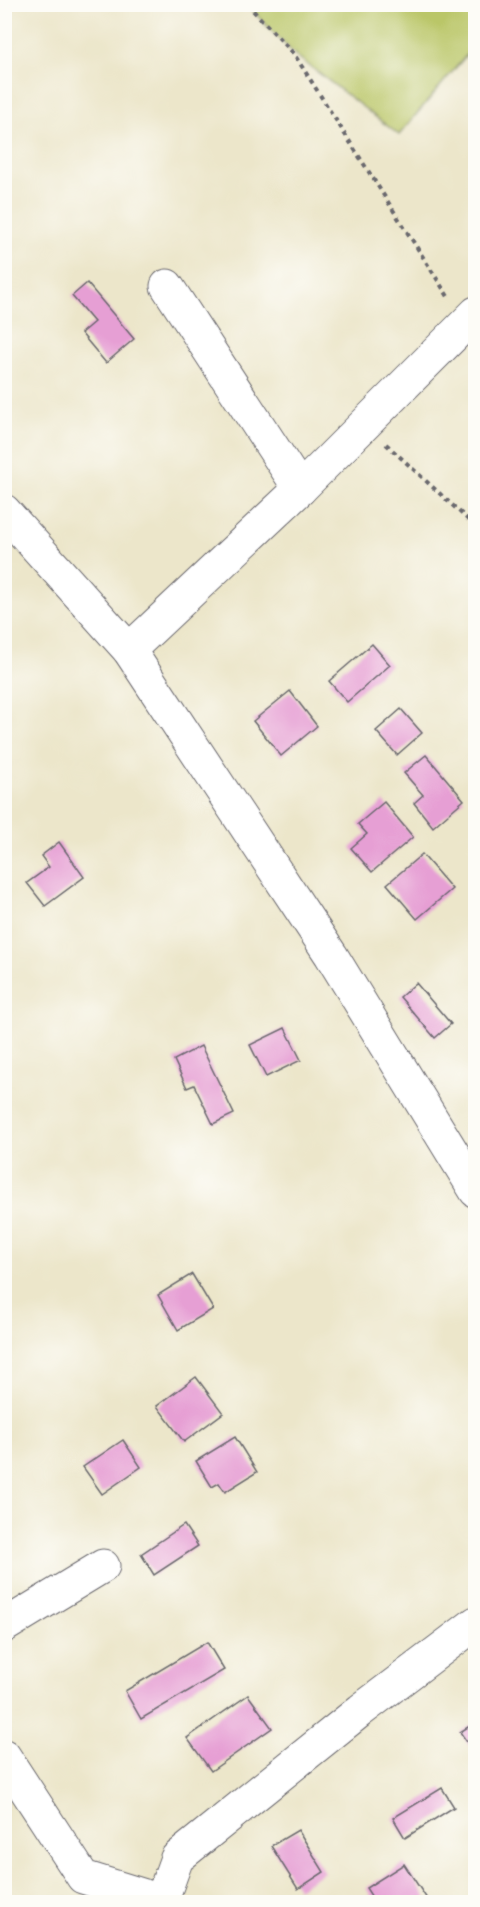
<svg xmlns="http://www.w3.org/2000/svg" width="480" height="1907" viewBox="0 0 480 1907" font-family="'Playpen Sans',sans-serif">
  <style>
    .green { fill: #bac667; stroke: #6e7451; stroke-width: 1.5 }
    .building { fill: #e69fd4 }
    .lines { fill: none; stroke-linecap: round; stroke-linejoin: round }
    .minor-casing { stroke: #69676d; stroke-width: 35 }
    .path { stroke: #69676d; stroke-width: 4; stroke-dasharray: 4.5 4.5; stroke-linecap: butt }
    .minor { stroke: #fff; stroke-width: 33 }
  </style>
  <rect width="100%" height="100%" fill="#fdfcf7"/>
  <filter id="ink" filterUnits="userSpaceOnUse"><feTurbulence type="fractalNoise" baseFrequency=".0167" numOctaves="2"/><feDisplacementMap in="SourceGraphic" scale="12" xChannelSelector="R" yChannelSelector="G"/><feConvolveMatrix kernelMatrix="1 2 1 2 8 2 1 2 1" color-interpolation-filters="sRGB"/></filter>
  <filter id="wash" filterUnits="userSpaceOnUse"><feTurbulence type="fractalNoise" baseFrequency=".008" numOctaves="4" result="noise"/><feDisplacementMap in="SourceGraphic" scale="24" xChannelSelector="R" yChannelSelector="G"/><feGaussianBlur stdDeviation="1.35" result="paint"/><feColorMatrix in="noise" values="0 0 0 0 0 0 0 0 0 0 0 0 0 0 0 0 0 1.4 0 .05"/><feComposite in="paint" operator="in"/></filter>
  <g filter="url(#wash)">
    <rect width="100%" height="100%" fill="#ece6ca"/>
    <!-- green -->
    <polygon class="green" points="247,5 475,5 475,45 399,135 294,54"/>
    <g id="blocks">
      <!-- building -->
      <g class="building">
        <polygon points="87,283 134,339 106,363 81,333 94,322 72,296"/>
        <polygon points="372,644 390,665 347,702 329,681"/>
        <polygon points="290,691 317,726 281,756 253,721"/>
        <polygon points="401,709 422,733 397,755 376,731"/>
        <polygon points="426,755 464,800 433,827 414,803 423,795 404,773"/>
        <polygon points="384,802 413,837 372,872 351,848 367,834 358,824"/>
        <polygon points="59,842 84,877 45,906 27,883 49,867 41,856"/>
        <polygon points="422,854 452,889 417,919 387,884"/>
        <polygon points="416,983 451,1024 435,1038 400,997"/>
        <polygon points="285,1028 301,1060 266,1077 250,1045"/>
        <polygon points="201,1046 234,1114 213,1124 194,1085 187,1088 174,1060"/>
        <polygon points="192,1274 213,1309 178,1330 158,1295"/>
        <polygon points="196,1377 223,1413 184,1442 157,1406"/>
        <polygon points="235,1437 257,1472 225,1492 219,1483 212,1487 196,1461"/>
        <polygon points="123,1440 141,1467 102,1494 83,1467"/>
        <polygon points="184,1525 198,1546 154,1575 141,1554"/>
        <polygon points="207,1642 224,1670 141,1719 125,1691"/>
        <polygon points="248,1695 272,1728 211,1771 187,1738"/>
        <polygon points="476,1722 476,1755 460,1732"/>
        <polygon points="442,1788 454,1807 405,1838 393,1818"/>
        <polygon points="298,1830 324,1872 298,1889 271,1846"/>
        <polygon points="404,1864 429,1902 375,1902 366,1888"/>
      </g>
    </g>
  </g>
  <g filter="url(#ink)">
    <use href="#blocks" fill-opacity="0" stroke="#69676d" stroke-width="1.5"/>
    <g class="lines">
      <defs>
        <g id="minor">
          <polyline points="167,286 300,489"/>
          <polyline points="4,511 129,650 331,955 476,1191"/>
          <polyline points="129,650 300,489 476,313"/>
          <polyline points="4,1626 103,1566"/>
          <polyline points="4,1756 83,1877 161,1901"/>
          <polyline points="161,1902 177,1858 361,1710 476,1623"/>
        </g>
      </defs>
      <!-- minor casing -->
      <use href="#minor" class="minor-casing"/>
      <!-- path -->
      <g class="path">
        <polyline points="247,4 294,54 449,298"/>
        <polyline points="386,444 476,527"/>
      </g>
      <!-- minor -->
      <use href="#minor" class="minor"/>
    </g>
  </g>
  <!-- margin -->
  <rect width="480" height="1907" fill="none" stroke="#fdfcf7" stroke-width="24"/>
</svg>
